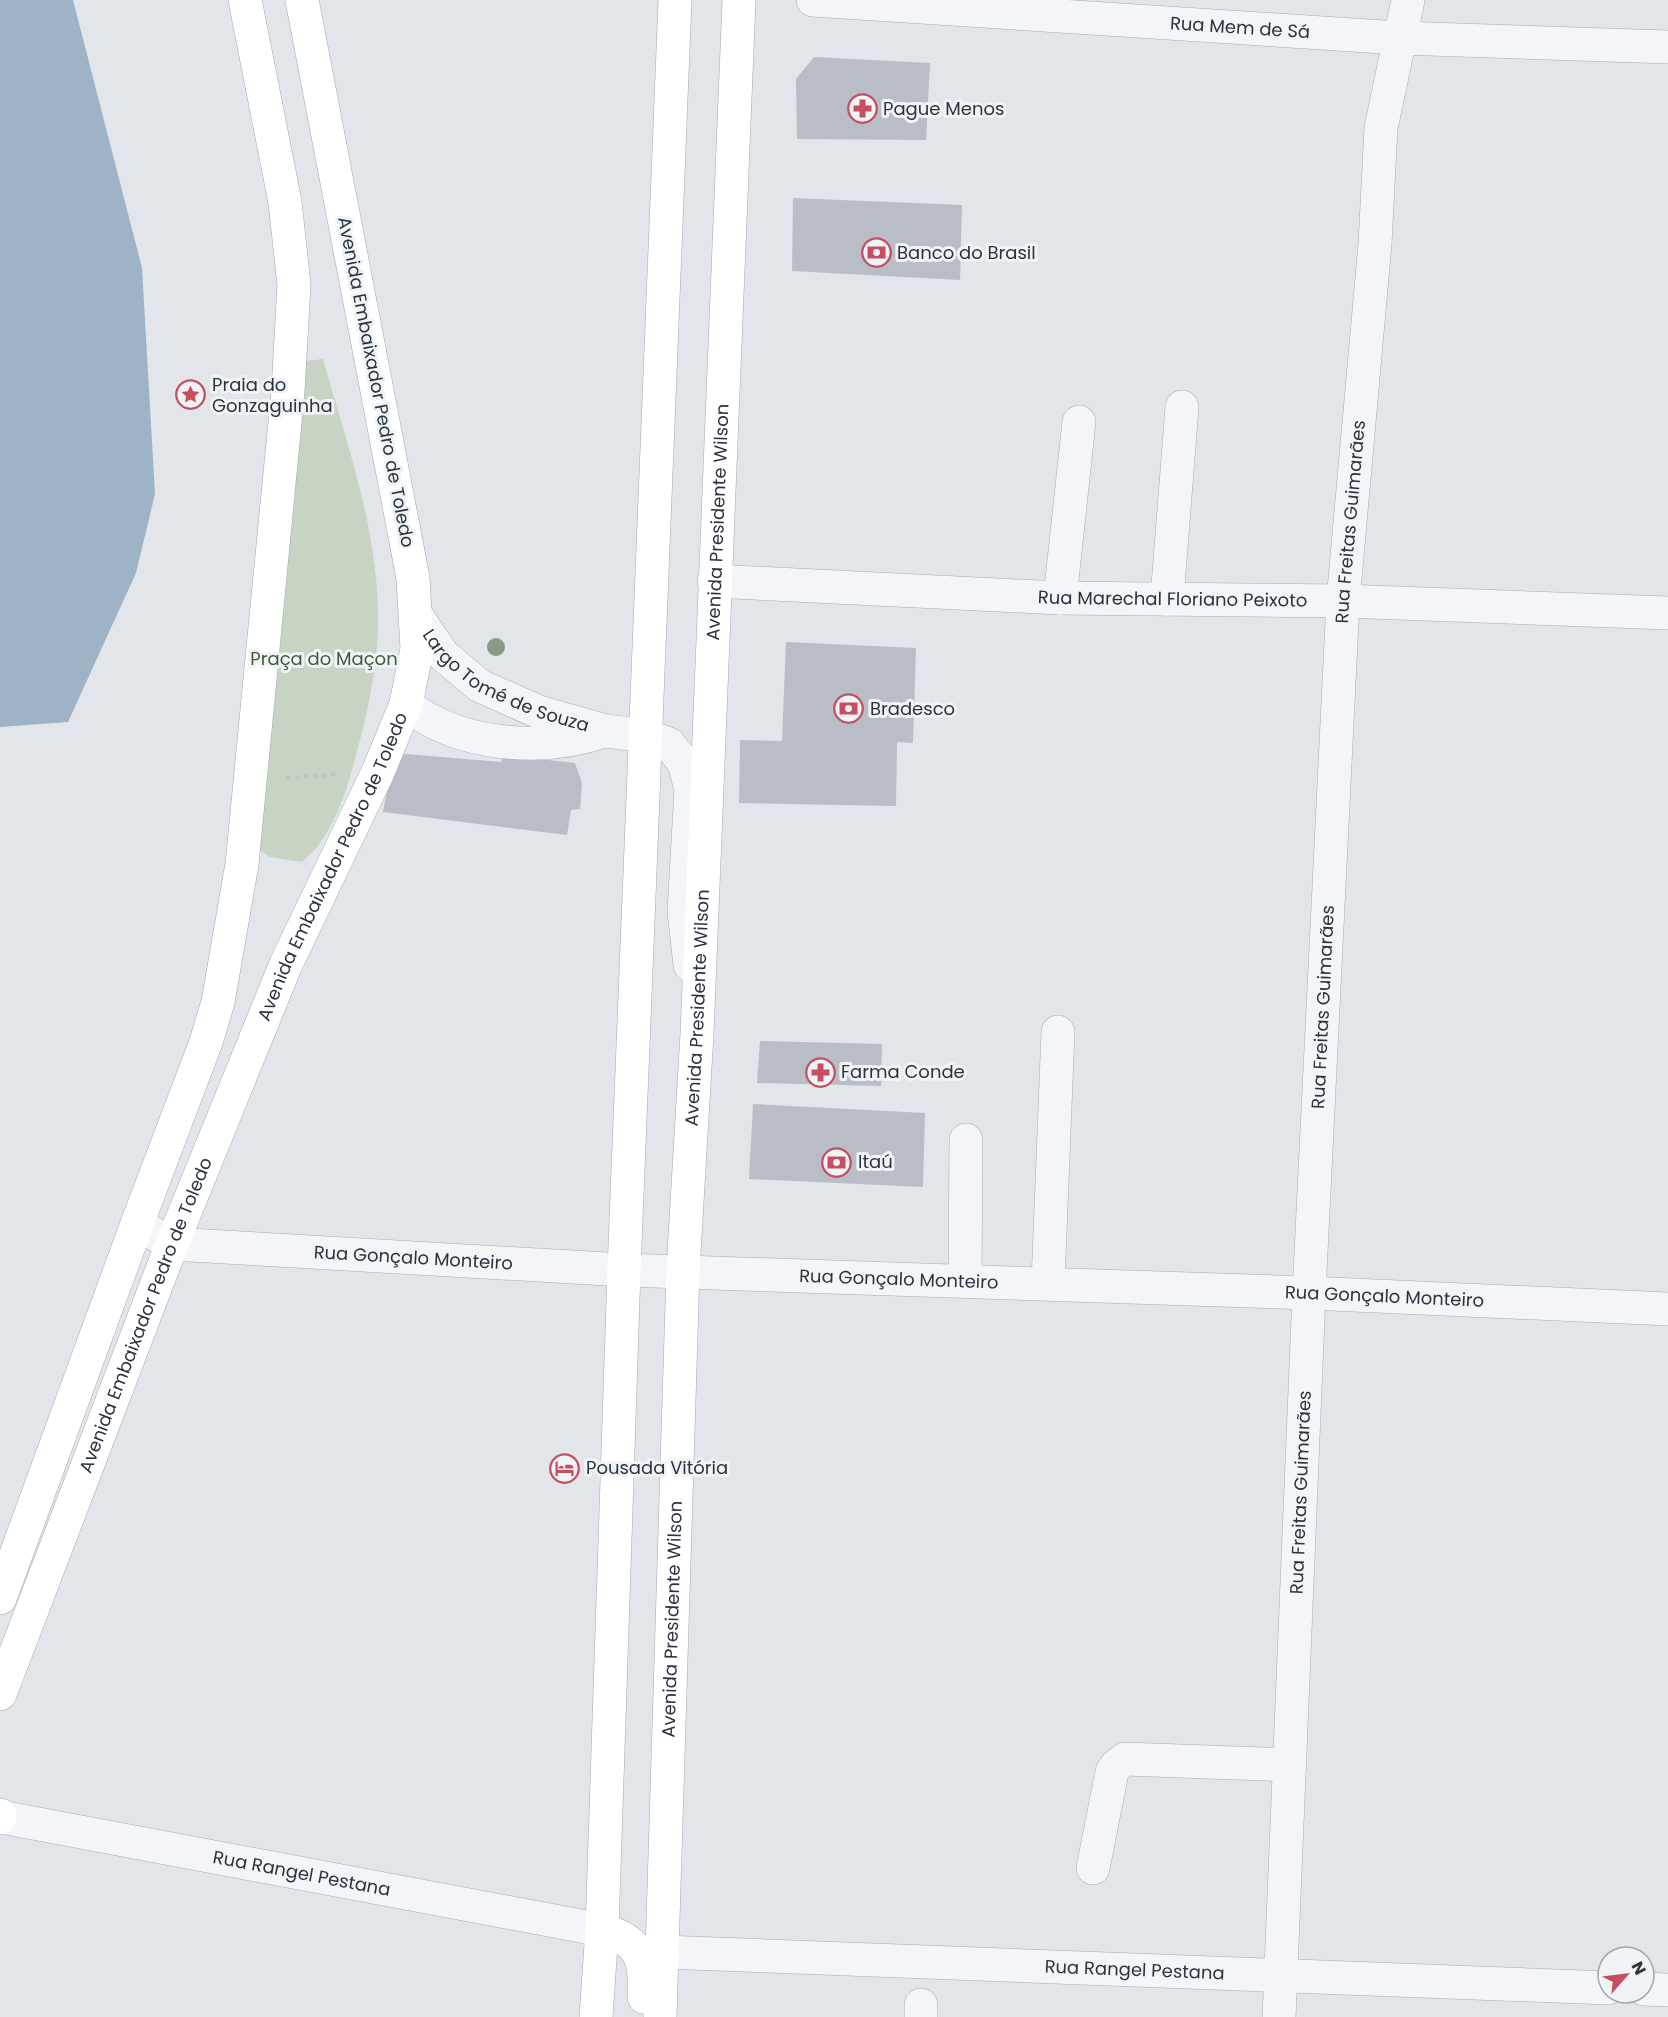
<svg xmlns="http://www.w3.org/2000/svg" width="1668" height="2017" viewBox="0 0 1668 2017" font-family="Poppins,sans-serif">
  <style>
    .green { fill: #c7d3c3 }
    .water { fill: #9fb3c7 }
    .building { fill: #b9bec6 }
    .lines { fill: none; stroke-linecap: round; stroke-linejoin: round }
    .minor-casing { stroke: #a7acb3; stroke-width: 34 }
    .major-casing { stroke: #a2a9b4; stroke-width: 34 }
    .path { stroke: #c0c3c8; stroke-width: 4; stroke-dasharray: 4.5 4.5; stroke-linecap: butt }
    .minor { stroke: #f4f5f8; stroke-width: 33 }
    .major { stroke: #fff; stroke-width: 33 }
    .tree { fill: #898 }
    .labels { text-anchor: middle; stroke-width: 6; stroke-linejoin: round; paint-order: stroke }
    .street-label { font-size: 18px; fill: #2b3340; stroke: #f1f4f7 }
    .poi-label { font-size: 18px; fill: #2b3340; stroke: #f1f4f7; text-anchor: start }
    .park-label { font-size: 18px; fill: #3f5b39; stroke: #f1f4f7 }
  </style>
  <rect width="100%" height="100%" fill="#e2e5e9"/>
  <!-- green -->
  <path class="green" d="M323,359C347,445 380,535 378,625C377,671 367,715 355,759C346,794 331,839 302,862L270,857L256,848L306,361Z"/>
  <!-- water -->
  <polygon class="water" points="0,0 73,0 142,268 155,494 136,573 68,722 0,727"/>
  <!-- building -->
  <g class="building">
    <polygon points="814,57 930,63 926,140 797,139 796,79"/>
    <polygon points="793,198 962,205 960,280 792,271"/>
    <polygon points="786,642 916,648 913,743 897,742 896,806 739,803 740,740 782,741"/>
    <polygon points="394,753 501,762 504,755 575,763 582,783 580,809 571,810 567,835 383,812"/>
    <polygon points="760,1041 882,1044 881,1086 757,1083"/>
    <polygon points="753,1104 925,1113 923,1187 749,1179"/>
  </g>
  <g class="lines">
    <defs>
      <g id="minor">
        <path id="s1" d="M813,0L1399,38L1668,47"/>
        <path id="s2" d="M714,581L1060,598L1343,601L1668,613"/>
        <polyline points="1060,598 1079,422"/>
        <polyline points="1167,599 1182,407"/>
        <path id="s3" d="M416,615L443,655L480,686L539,712L606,731L647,736L669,744L684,763L691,789L684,911L690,965"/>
        <path d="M406,704C457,746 542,753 604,731"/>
        <path id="s4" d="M137,1224L172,1244L624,1270L1309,1293L1668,1309"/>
        <polyline points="965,1280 966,1140"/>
        <polyline points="1048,1283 1058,1032"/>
        <path id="s5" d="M1,1817L602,1930"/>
        <polyline points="1093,1868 1112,1772 1116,1766 1125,1759 1290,1765"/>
        <path id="s6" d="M663,1952L1608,1988"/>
        <polyline points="1644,1989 1668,1990"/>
        <polyline points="921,2017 921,2005"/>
        <path id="s7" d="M1279,2017L1309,1293L1343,601L1375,244L1381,128L1408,0"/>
      </g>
      <g id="major">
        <polyline points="0,1598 137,1224 206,1042 218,1002 242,864 288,391 294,285 285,202 245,0"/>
        <path id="s8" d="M0,1694L172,1244L286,964L378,772L406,704L417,649L413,578L302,0"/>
        <polyline points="0,1815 0,1818"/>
        <path d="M602,1930C641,1940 646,1960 644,1997"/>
        <polyline points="596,2017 602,1930 624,1270 675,0"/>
        <path id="s9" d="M660,2017L683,1270L697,1034L739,0"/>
      </g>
    </defs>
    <!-- minor casing -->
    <use href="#minor" class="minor-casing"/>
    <!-- major casing -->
    <use href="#major" class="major-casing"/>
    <!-- path -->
    <polyline class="path" points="286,778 338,774"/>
    <!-- minor -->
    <use href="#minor" class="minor"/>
    <!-- major -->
    <use href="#major" class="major"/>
  </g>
  <!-- trees -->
  <circle class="tree" cx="496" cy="647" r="9"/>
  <!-- icons -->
  <defs>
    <symbol id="pharmacy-ring" viewBox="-11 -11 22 22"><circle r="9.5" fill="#f1f4f7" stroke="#c74e60" stroke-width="1.5"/><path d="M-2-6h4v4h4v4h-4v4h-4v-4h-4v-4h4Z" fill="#c74e60"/></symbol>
    <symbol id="bank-ring" viewBox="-11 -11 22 22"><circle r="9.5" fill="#f1f4f7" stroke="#c74e60" stroke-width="1.5"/><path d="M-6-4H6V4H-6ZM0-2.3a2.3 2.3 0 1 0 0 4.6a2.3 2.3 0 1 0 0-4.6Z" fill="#c74e60"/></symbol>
    <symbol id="sight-ring" viewBox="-11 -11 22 22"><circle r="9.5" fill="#f1f4f7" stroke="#c74e60" stroke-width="1.5"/><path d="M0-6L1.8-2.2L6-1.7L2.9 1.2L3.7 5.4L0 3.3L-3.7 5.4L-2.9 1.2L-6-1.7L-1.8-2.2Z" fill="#c74e60"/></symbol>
    <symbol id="hotel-ring" viewBox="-11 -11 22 22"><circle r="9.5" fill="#f1f4f7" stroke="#c74e60" stroke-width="1.5"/><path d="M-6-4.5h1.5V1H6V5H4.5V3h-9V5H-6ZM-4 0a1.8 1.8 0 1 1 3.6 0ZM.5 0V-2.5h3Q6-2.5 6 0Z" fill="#c74e60"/></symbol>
  </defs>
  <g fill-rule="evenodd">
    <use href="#pharmacy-ring" x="846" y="92" width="33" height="33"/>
    <use href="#bank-ring" x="860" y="236" width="33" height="33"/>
    <use href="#sight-ring" x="174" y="378" width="33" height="33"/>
    <use href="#bank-ring" x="832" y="692" width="33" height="33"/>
    <use href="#pharmacy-ring" x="804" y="1056" width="33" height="33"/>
    <use href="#bank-ring" x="820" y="1146" width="33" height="33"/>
    <use href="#hotel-ring" x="548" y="1452" width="33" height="33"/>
  </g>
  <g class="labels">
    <!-- street labels -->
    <g class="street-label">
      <text dy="6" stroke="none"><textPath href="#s1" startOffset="428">Rua Mem de Sá</textPath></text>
      <text transform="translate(376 382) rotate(79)" y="6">Avenida Embaixador Pedro de Toledo</text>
      <text dy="6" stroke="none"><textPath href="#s7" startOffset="1497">Rua Freitas Guimarães</textPath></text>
      <text dy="6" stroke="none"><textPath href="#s9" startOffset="1496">Avenida Presidente Wilson</textPath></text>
      <text dy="6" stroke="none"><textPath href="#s2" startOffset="459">Rua Marechal Floriano Peixoto</textPath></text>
      <text dy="6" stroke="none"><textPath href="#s3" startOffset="116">Largo Tomé de Souza</textPath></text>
      <text dy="6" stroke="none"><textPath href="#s8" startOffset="892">Avenida Embaixador Pedro de Toledo</textPath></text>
      <text dy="6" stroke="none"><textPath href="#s7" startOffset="1011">Rua Freitas Guimarães</textPath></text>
      <text dy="6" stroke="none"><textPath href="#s9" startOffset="1010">Avenida Presidente Wilson</textPath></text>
      <text dy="6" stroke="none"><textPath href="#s4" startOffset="282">Rua Gonçalo Monteiro</textPath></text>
      <text dy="6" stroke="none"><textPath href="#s4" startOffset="768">Rua Gonçalo Monteiro</textPath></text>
      <text dy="6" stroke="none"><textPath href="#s4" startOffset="1254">Rua Gonçalo Monteiro</textPath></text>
      <text dy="6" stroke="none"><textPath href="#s8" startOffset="406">Avenida Embaixador Pedro de Toledo</textPath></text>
      <text dy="6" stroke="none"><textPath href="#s7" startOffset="525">Rua Freitas Guimarães</textPath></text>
      <text dy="6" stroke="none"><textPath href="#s9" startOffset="398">Avenida Presidente Wilson</textPath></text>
      <text dy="6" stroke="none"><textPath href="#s5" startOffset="306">Rua Rangel Pestana</textPath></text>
      <text dy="6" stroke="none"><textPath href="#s6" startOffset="472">Rua Rangel Pestana</textPath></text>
    </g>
    <!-- poi labels -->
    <g class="poi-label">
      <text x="883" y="115">Pague Menos</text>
      <text x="897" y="259">Banco do Brasil</text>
      <text x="212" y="391">Praia do<tspan x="212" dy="21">Gonzaguinha</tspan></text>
      <text x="870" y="715">Bradesco</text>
      <text x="841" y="1078">Farma Conde</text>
      <text x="858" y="1168">Itaú</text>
      <text x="586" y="1474">Pousada Vitória</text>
    </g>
    <!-- park labels -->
    <g class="park-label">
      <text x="324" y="665">Praça do Maçon</text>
    </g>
  </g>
  <!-- north arrow -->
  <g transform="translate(1626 1975) rotate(62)"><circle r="28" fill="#f1f4f7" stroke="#a2a7ae" stroke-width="1.5"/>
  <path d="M0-4.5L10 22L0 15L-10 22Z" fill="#c74e60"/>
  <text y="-9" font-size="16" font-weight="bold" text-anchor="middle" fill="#2b3340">N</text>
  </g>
</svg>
